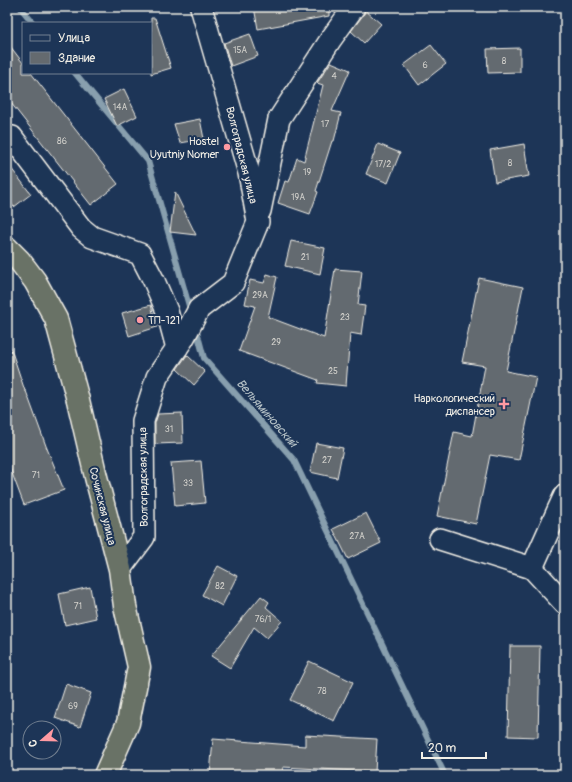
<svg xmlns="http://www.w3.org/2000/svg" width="572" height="782" viewBox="0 0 572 782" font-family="Pangolin,sans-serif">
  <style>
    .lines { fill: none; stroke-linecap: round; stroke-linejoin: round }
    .stream { stroke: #889fae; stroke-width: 6 }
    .building { fill: #646a6f; stroke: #f4f1e8 }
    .minor-casing { stroke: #f4f1e8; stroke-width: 24 }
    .highway-casing { stroke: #f4f1e8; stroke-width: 25 }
    .minor { stroke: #1d3557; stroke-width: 21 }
    .highway { stroke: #697266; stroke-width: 22 }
    .poi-dot { fill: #ff9aa2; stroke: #1d3557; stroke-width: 1.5 }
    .labels { text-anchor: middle; stroke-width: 4; stroke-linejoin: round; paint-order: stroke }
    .number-label { font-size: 9px; fill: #d0cfca }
    .poi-label { font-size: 11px; fill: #f4f1e8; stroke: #1d3557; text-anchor: end }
    .street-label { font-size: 11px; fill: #f4f1e8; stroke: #1d3557 }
    .water-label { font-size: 12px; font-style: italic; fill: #b5c1c6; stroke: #1d3557 }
  </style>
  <rect width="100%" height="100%" fill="#1d3557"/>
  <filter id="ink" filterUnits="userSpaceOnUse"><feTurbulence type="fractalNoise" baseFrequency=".025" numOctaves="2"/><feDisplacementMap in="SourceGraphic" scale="8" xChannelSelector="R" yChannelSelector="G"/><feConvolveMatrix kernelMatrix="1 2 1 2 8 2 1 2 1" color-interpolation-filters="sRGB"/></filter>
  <g filter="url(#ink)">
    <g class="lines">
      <!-- stream -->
      <g class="stream">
        <polyline points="20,7 33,23"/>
        <polyline points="75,73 148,161 191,313"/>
        <polyline points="196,328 204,358 294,460 445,775"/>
      </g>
    </g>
    <!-- building -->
    <g class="building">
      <polygon points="254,7 329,7 329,16 258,29"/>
      <polygon points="365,10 381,24 364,43 351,31 364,14"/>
      <polygon points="151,18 155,18 171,68 151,74"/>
      <polygon points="250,34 258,56 231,66 224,43"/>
      <polygon points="7,42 23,63 23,73 31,73 118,184 91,205 7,98"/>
      <polygon points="431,45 446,64 419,85 404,65"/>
      <polygon points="520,48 520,72 488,73 487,49"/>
      <polygon points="331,62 350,70 332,111 341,113 334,141 332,141 316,191 318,192 310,214 278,203 285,181 289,182 297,158 304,161 323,85 317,83"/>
      <polygon points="124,89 137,116 117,126 104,99"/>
      <polygon points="200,119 204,139 180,143 174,124"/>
      <polygon points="378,144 400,153 388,183 366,174"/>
      <polygon points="524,144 529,176 495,182 490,150"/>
      <polygon points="7,163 31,194 14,207 7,199"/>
      <polygon points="175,192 196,235 170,232"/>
      <polygon points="291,241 325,248 320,274 285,266"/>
      <polygon points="335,269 362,271 358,305 365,306 361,335 350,333 346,386 317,383 318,380 239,351 255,306 245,304 250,280 264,283 267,274 277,277 268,317 324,338"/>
      <polygon points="479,278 523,287 506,371 536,377 519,460 490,455 476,524 437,516 454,432 472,436 485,366 462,362"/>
      <polygon points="151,305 157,327 129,336 122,313"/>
      <polygon points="10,346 25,391 26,391 46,446 64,490 24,505 7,460 7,347"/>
      <polygon points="187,355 205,372 194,385 177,369"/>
      <polygon points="182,413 183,443 155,444 155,423 158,414"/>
      <polygon points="316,443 343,448 337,478 310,472"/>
      <polygon points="201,461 205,503 175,506 171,463"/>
      <polygon points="366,513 381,543 348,559 333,529"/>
      <polygon points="218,566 237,576 222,606 202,595"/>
      <polygon points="90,587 96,618 65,625 59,594"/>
      <polygon points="261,596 269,602 266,607 282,621 267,638 254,627 230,668 211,656"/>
      <polygon points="510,646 540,646 538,737 508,736"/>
      <polygon points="309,661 353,682 334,721 290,700"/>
      <polygon points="66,684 91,693 80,727 55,718"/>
      <polygon points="305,735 377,739 375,772 283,767 282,775 210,775 213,739 305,746"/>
    </g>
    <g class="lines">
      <defs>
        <g id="minor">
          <polyline points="12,137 81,228 92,237 140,254 154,281 167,311 177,348"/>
          <polyline points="260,211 279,119 331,39 354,7"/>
          <polyline points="440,539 532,568 565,604"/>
          <polyline points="532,568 558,510 565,495"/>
          <polyline points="120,569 144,537 143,421 157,377 183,339 199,309 233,283 258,222 249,173 201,7"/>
        </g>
        <polyline id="highway" points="7,248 19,260 35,281 56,319 78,400 96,477 120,569 125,606 139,667 128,723 105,775"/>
      </defs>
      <!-- minor casing -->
      <use href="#minor" class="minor-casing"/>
      <!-- highway casing -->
      <use href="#highway" class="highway-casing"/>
      <!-- minor -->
      <use href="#minor" class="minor"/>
      <!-- highway -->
      <use href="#highway" class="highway"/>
    </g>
  </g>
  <!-- markers -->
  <g class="poi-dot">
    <circle cx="227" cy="147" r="4"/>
    <circle cx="140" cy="320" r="4"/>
    <path d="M502 398h4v4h4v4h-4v4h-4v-4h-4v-4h4z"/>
  </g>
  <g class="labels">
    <!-- number labels -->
    <g class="number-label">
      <text x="240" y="53">15А</text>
      <text x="504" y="64">8</text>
      <text x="425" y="68">6</text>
      <text x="334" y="79">4</text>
      <text x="120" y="110">14А</text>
      <text x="325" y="127">17</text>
      <text x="62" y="144">86</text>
      <text x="510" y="166">8</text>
      <text x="383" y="167">17/2</text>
      <text x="307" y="175">19</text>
      <text x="298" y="200">19А</text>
      <text x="305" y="260">21</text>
      <text x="260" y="298">29А</text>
      <text x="345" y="320">23</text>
      <text x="276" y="345">29</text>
      <text x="333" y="374">25</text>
      <text x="169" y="432">31</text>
      <text x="327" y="463">27</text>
      <text x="36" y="478">71</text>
      <text x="188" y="486">33</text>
      <text x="357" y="539">27А</text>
      <text x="220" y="589">82</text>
      <text x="78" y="609">71</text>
      <text x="263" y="622">76/1</text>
      <text x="322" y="694">78</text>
      <text x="73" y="709">69</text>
    </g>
    <!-- poi labels -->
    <g class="poi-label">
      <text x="219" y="145">Hostel<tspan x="219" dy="13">Uyutniy Nomer</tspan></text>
      <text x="148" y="324" text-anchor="start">ТП-121</text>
      <text x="495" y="402">Наркологический<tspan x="495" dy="13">диспансер</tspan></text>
    </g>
    <!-- street labels -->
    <g class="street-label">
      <text transform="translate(242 155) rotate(76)" y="4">Волгоградская улица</text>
      <text transform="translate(143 477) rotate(-91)" y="4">Волгоградская улица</text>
      <text transform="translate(103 506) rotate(76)" y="4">Сочинская улица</text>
    </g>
    <!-- water labels -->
    <g class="water-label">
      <text transform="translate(267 413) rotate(49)" y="4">Вельяминовский</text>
    </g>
  </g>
  <!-- margin -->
  <rect width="572" height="782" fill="none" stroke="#1d3557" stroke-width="24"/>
  <rect x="12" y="12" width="548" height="758" fill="none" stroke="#f4f1e8" stroke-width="1.5" filter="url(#ink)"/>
  <!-- legend -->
  <rect x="22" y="22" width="130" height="52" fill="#1d3557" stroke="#738091"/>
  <rect x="30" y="35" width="20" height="6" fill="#1d3557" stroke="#738091"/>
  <text x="58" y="42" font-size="12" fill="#f4f1e8">Улица</text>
  <rect x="30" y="52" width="20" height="12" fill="#646a6f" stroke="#738091"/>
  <text x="58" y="62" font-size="12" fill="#f4f1e8">Здание</text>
  <!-- north arrow -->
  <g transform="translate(42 740) rotate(250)"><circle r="19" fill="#1d3557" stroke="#738091"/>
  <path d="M0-3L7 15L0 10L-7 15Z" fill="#ff9aa2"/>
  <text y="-6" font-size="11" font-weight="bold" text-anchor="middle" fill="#f4f1e8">С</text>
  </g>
  <!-- scale -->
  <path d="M422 752v6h64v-6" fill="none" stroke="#f4f1e8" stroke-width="2"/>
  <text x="428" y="752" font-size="12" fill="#f4f1e8" stroke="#1d3557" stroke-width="3" paint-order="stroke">20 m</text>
</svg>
